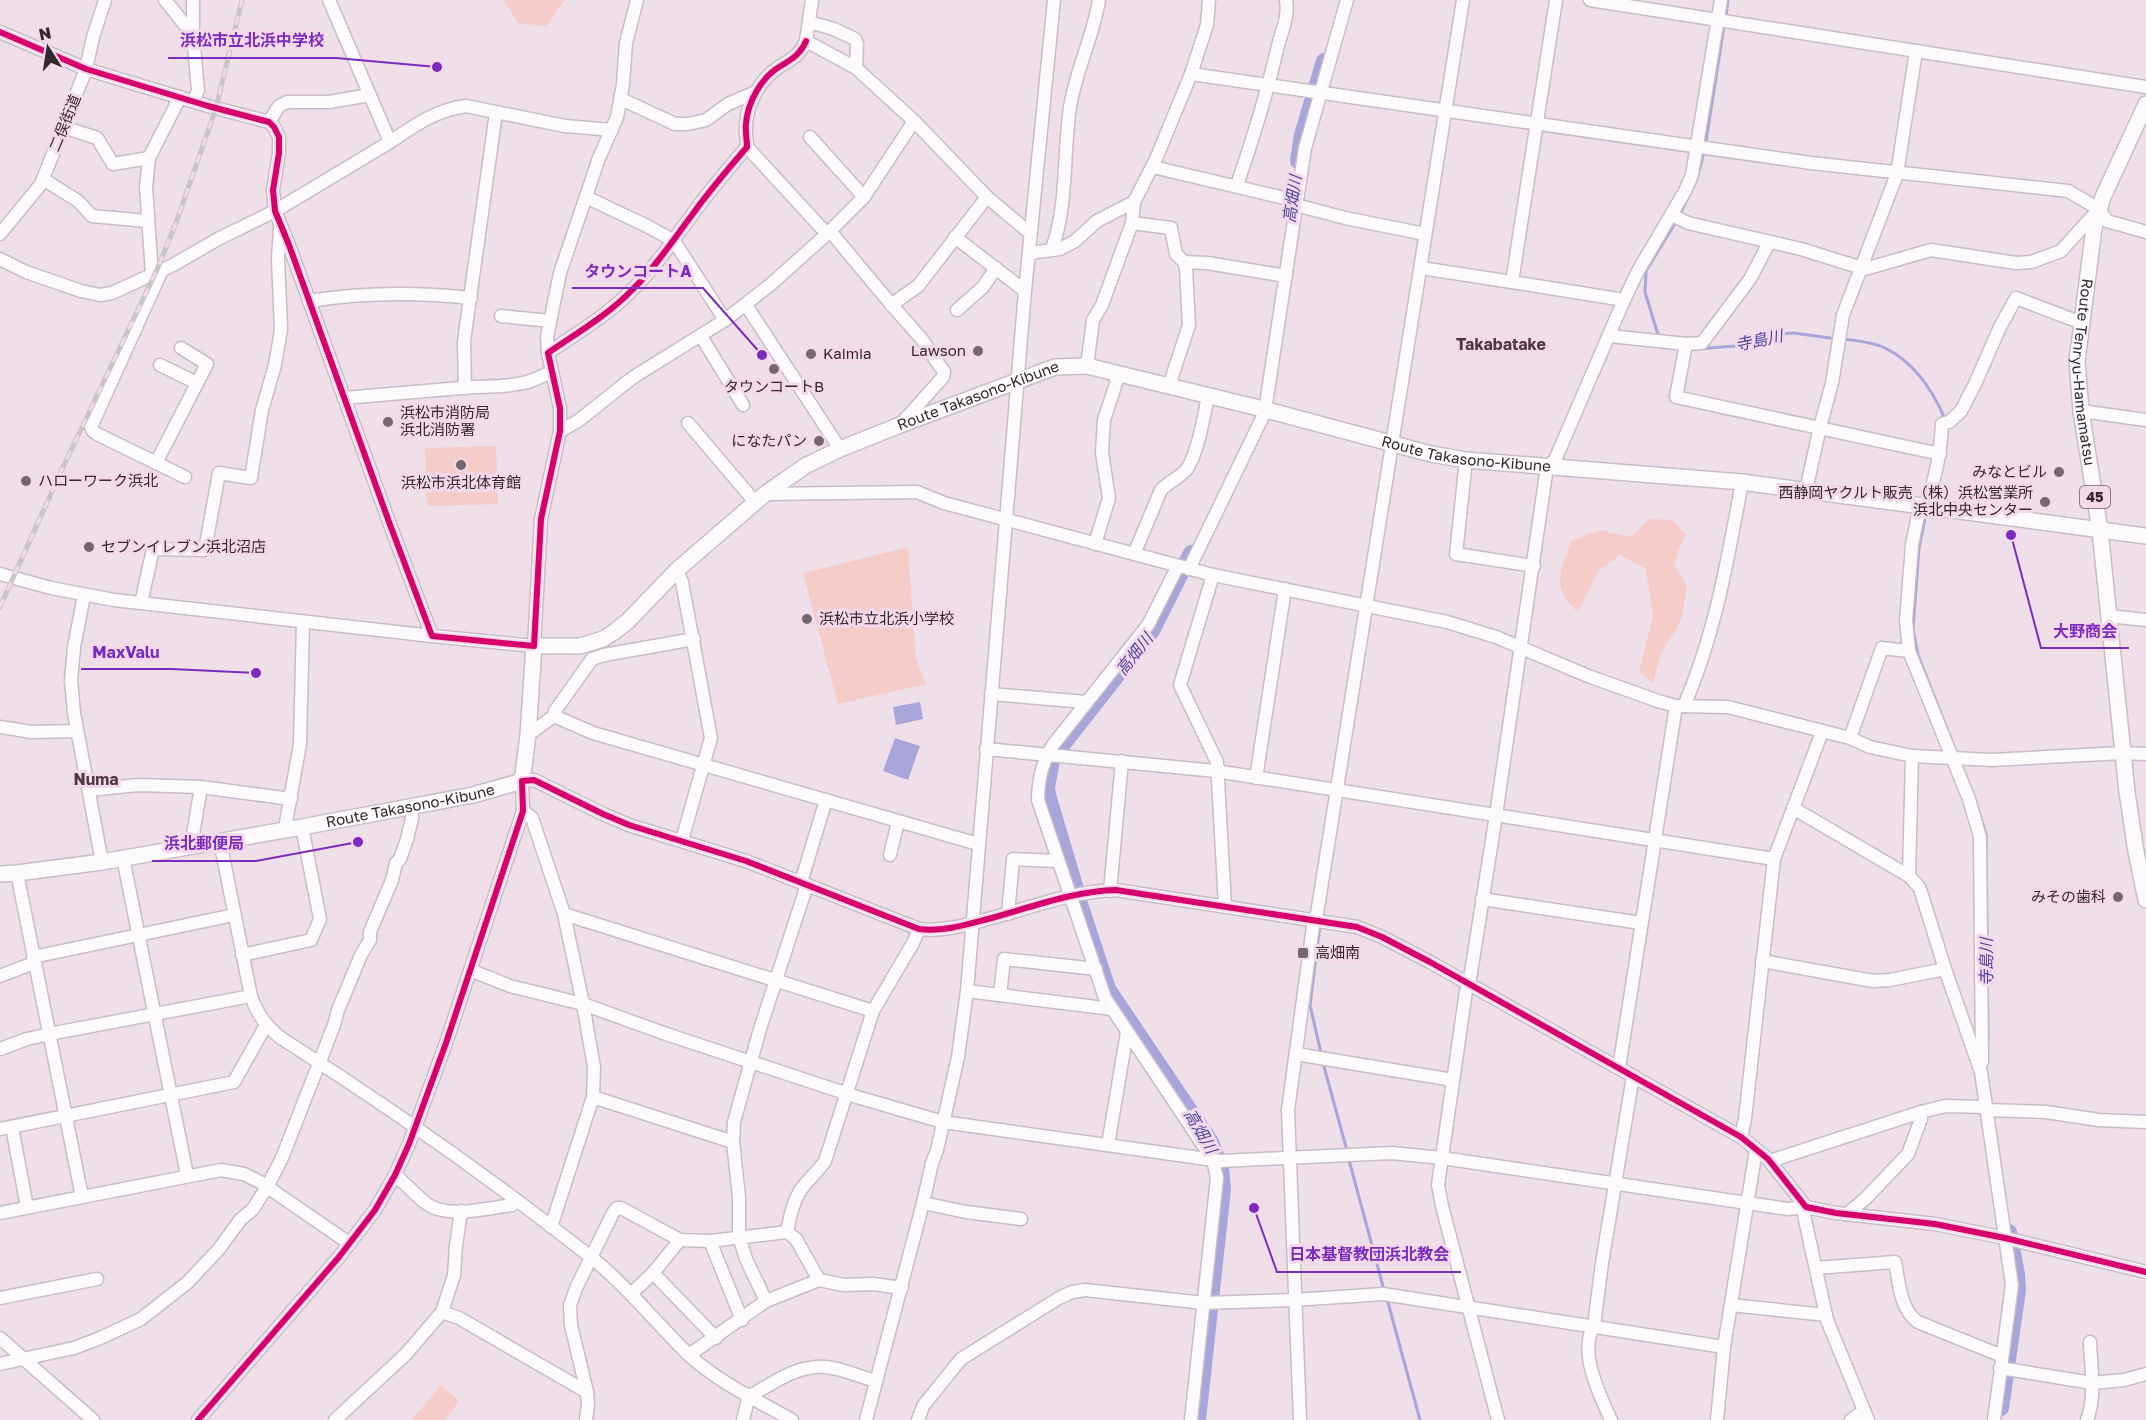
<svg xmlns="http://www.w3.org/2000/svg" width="2146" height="1420" viewBox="0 0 2146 1420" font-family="'Golos Text','Noto Sans JP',sans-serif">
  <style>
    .green { fill: #f5ccc8 }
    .water { fill: #a8a5da }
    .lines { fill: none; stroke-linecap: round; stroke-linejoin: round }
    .stream { stroke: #a8a5da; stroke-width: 3 }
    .river { stroke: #a8a5da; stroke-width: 16 }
    .minor-casing { stroke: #c8bdc5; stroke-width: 15 }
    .major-casing { stroke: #c8bdc5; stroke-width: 18 }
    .minor { stroke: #fcfafc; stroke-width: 12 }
    .major { stroke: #fcfafc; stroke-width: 15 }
    .rail-casing { stroke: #c8c4c7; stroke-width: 5 }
    .rail { stroke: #f4d9eb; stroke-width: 3; stroke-dasharray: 9; stroke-linecap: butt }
    .cycleway-casing { stroke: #f4d9eb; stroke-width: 10 }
    .cycleway { stroke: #d6006c; stroke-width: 6 }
    .poi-dot { fill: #746870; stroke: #f4d9eb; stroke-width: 2 }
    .labels { text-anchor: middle; stroke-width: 6; stroke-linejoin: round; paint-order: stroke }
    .shield { fill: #f4d9eb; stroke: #6c5d67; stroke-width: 1.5 }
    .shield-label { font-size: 14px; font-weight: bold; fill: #32282f }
    .street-label { font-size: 15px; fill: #32282f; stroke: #f4d9eb }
    .poi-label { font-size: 15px; fill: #32282f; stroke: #f4d9eb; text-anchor: start }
    .water-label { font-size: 16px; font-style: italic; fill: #4c469d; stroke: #f4d9eb }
    .neighbourhood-label { font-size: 16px; font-weight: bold; fill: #4d3846; stroke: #f4d9eb }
    .leader { fill: none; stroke: #7b2cbf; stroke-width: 2 }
    .callout-dot { fill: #7b2cbf; stroke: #f4d9eb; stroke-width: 2 }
    .callout-label { font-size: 16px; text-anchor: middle; font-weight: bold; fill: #7b2cbf; stroke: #f4d9eb; stroke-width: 6; stroke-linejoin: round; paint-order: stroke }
  </style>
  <rect width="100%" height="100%" fill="#eedfe9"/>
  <!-- green -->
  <g class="green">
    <polygon points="504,0 565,0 546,26 518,23"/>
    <polygon points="496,446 498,504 427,506 425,448"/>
    <path d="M1650,519L1672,520L1686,535L1679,547L1674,566L1687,584L1683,614L1677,628L1661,653L1653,683L1639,672L1653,616L1646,569L1620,555L1598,571L1578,612C1550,587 1561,571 1571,541L1600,530L1631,537Z"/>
    <polygon points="908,547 916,659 926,684 838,704 803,573"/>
    <polygon points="441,1385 459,1401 445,1420 412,1420"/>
  </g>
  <!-- water -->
  <g class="water">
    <polygon points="920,702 923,719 896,725 893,707"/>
    <polygon points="895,738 920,746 908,780 883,771"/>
  </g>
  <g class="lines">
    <!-- stream -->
    <g class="stream">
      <polyline points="1726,16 1728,0"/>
      <polyline points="1706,141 1724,26"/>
      <polyline points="1680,214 1697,179 1704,152"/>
      <polyline points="1659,338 1645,292 1646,271 1677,220"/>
      <path d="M1844,339C1857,341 1873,342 1885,348C1914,362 1933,391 1945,419"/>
      <polyline points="1696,349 1735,346 1779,334 1794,333 1837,339"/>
      <polyline points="1945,451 1947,434"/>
      <polyline points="1926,514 1919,548 1913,629 1918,655 1953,744"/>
      <polyline points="1974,797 1986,834 1988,1038"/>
      <polyline points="1320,925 1310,1005 1321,1053"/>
      <polyline points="1323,1063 1346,1147"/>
      <polyline points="1349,1160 1384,1290"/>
      <polyline points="1387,1299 1420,1420"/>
    </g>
    <!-- river -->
    <g class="river">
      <polyline points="1298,161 1302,135 1324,61"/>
      <polyline points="1060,748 1152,631 1191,553"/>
      <polyline points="1052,760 1047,787 1048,795 1076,889"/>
      <polyline points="1080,904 1108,989 1211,1142 1221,1169 1223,1189 1198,1420"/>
      <polyline points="2001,1408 2018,1290 2017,1274 2009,1232"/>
    </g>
    <defs>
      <g id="minor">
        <polyline points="165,0 193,35"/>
        <polyline points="193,0 193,35 198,90 194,101"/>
        <polyline points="812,0 806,41 856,68 914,121 987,197 1031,234"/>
        <polyline points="1556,0 1512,282 1624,300"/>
        <polyline points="1590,0 2146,87"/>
        <polyline points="809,22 834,29 855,39 857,44 856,68"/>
        <path d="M0,32L86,69L208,106L269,122L274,127L279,137V153L273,190L275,211L289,245L389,522L432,636L534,646L541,519L560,431V408L548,353C577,333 608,315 632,290C655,268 673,240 692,215C709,191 728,169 747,147C747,139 745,131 746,123C748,102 761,78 779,67C792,59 800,55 806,41"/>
        <polyline points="1191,74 1811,163 2068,191 2099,209 2107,221 2146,232"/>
        <polyline points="621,99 675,124 688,124 706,120 728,104 756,92"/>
        <polyline points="269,122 279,106 287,102 329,102 370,95"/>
        <polyline points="63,127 97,138 113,164 149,158"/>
        <polyline points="810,137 864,197"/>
        <path d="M390,142C415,125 436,110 466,106L565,126L612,130"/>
        <polyline points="747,147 827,234"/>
        <polyline points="1153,167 1297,201"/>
        <polyline points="43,179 78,201 92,216 147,221"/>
        <path d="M1237,185C1253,139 1267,93 1278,46C1282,30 1289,16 1286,0"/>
        <polyline points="586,197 649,227 674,241 725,320"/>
        <polyline points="1296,205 1345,218 1425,234"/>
        <polyline points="1672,215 1688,223 1801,249 1865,269 1931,250 2016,263 2031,262 2061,251 2098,210"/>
        <polyline points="1132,223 1171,228 1176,254 1184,262"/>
        <path d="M830,231C860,267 889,303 920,337C929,348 935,361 944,371L943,377L901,424"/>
        <polyline points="0,234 41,184 86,69 93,37 105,0"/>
        <polyline points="955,237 1025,291"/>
        <path d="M1052,249C1068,204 1063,154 1070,107C1076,70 1093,37 1099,0"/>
        <polyline points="1029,253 1060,249 1075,241 1097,221 1134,202"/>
        <polyline points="0,259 26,272 81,291 100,295 112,293 173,265 218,239 275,211 390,142 329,0"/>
        <polyline points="1421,268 1512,282"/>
        <polyline points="162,270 91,427 93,431 97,434 185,477"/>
        <polyline points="152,274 146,187 149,158 180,97"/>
        <path d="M309,301C364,292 417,292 471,298"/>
        <polyline points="746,305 840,449"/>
        <polyline points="891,305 918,286 987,197"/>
        <polyline points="957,310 983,287 996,268"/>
        <polyline points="501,316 550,321"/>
        <polyline points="701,336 743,405"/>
        <polyline points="1610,336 1686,344 1702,343 1750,279 1769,243"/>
        <polyline points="1686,344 1676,397 1940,454"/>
        <polyline points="548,353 547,337 560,273 599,158 617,117 623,84 626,43 637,0"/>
        <polyline points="160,365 197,383"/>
        <polyline points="1087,366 1093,320 1102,305 1132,223 1134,202 1156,159 1191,74 1207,25 1209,0"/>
        <polyline points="1169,386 1189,325 1186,269 1184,262 1207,263 1286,276"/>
        <polyline points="465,388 464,341 496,113"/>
        <path d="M344,398C383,395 422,391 461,388C493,385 523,390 551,371"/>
        <polyline points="1263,409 1266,404 1305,148 1347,0"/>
        <polyline points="2081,411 2146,420"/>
        <polyline points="688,423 755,502"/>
        <polyline points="560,431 578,421 632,378 725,320 770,285 827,234 864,197 914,121"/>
        <polyline points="1466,460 1456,554 1534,566"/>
        <polyline points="156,463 207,364 181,348"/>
        <polyline points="1806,490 1820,427 1832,383 1843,315 1897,174 1916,51"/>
        <polyline points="765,494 917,492 944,503 1213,575 1447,622 1496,637 1588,676 1658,701 1676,706 1728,707 1850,738 1870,747 1912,756 1992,760 2122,753 2146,754"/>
        <polyline points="1920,505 1912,545 1906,620 1909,651 1969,799 1980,837 1982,1062"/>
        <path d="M1926,506C1935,478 1941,454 1942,424L1949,422L1961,411L1975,384L2000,327L2016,298L2082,323"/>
        <polyline points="1095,544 1109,498 1102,453 1104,420 1119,374"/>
        <path d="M1134,554L1161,490C1168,482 1181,477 1187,469C1198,452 1204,416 1208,396"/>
        <path d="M1178,566L1148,625L1053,745C1042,762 1038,780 1038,800L1105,998L1213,1160L1217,1178L1191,1420"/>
        <polyline points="1189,569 1266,410"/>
        <polyline points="677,570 682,582 711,738 682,840"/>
        <polyline points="0,574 51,588 114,600 432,636"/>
        <polyline points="1213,575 1180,685 1217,762 1225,906"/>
        <polyline points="84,596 74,647 71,681 74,713 102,862"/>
        <polyline points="141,603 153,549 205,550 219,473 251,478 262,410 275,365 281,330 278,259 280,228"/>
        <polyline points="2109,616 2146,620"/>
        <polyline points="991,694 1086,702"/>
        <path d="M1684,706C1715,634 1728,559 1742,482"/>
        <polyline points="554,716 593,733 978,844"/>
        <polyline points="0,727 32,732 77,731"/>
        <polyline points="528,735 554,716 555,711 592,659 604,655 694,639"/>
        <polyline points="1850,738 1882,648 1909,651"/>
        <polyline points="986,749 1216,771 1774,859"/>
        <polyline points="1256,778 1285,589"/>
        <polyline points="89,790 138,785 201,787 291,799"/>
        <polyline points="1793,808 1909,876 1919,887 1922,895 1945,969 1981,1072 2012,1285 1994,1420"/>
        <polyline points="523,811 532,818 564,914 583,1004 594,1067 593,1097 551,1227"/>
        <polyline points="285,828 300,744 303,622"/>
        <path d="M220,841L251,996C257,1014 266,1026 281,1038C388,1106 492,1179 592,1258C628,1287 656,1323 689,1355C718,1382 758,1401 792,1420"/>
        <polyline points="191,846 201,787"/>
        <polyline points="890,855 898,822"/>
        <polyline points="123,858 187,1175"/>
        <polyline points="17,873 82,1197"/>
        <polyline points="1909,876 1912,756"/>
        <polyline points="801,882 826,800"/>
        <polyline points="1110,891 1122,761"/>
        <polyline points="1482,899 1641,923"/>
        <polyline points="564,914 873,1011"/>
        <polyline points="1008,914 1013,859 1058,861"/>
        <polyline points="1316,920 1463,0"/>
        <polyline points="242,955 311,940 320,919 302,827"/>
        <polyline points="33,957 234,915"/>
        <polyline points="1762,961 1873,981 1890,980 1945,969"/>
        <polyline points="470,970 510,986 583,1004 669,1035 857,1097 943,1122 1221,1161 1391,1153 1442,1158 1788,1209 1806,1207 1804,1215 1827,1320 1868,1420"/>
        <polyline points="0,976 34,963"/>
        <polyline points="967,991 1112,1009"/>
        <polyline points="1000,995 1004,959 1096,969"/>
        <polyline points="0,1049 27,1039 49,1034 251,996"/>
        <polyline points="1296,1054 1453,1080"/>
        <polyline points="1619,1068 1676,706"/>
        <polyline points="593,1097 733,1142"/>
        <polyline points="1985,1110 2046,1112 2099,1120 2146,1122"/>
        <polyline points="12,1127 27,1207"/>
        <polyline points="0,1129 234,1082 266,1025"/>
        <polyline points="1741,1137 1745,1119 1774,859 1822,732"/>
        <polyline points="1108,1145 1127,1032"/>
        <polyline points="1770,1161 1921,1112"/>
        <path d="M395,1175C406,1184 416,1196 427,1204C448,1219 488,1208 512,1205L517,1201"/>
        <polyline points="923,1203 966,1212 1021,1219"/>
        <polyline points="0,1213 221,1170 244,1174 260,1182 349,1243"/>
        <polyline points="1847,1214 1866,1198 1908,1154 1921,1119 1921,1112 1945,1106 1985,1107"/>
        <polyline points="787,1232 796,1239 819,1280"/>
        <polyline points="710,1241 742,1320"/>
        <path d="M1816,1268L1895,1262C1899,1282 1900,1310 1918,1322L2002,1356"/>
        <polyline points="653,1273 716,1338"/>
        <polyline points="631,1294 653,1273 680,1240"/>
        <polyline points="0,1298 97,1279"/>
        <polyline points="766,1301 746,1259 739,1237 739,1197 733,1142 734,1122 760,1029 807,885"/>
        <polyline points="1731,1305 1826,1315"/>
        <polyline points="442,1312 459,1318 587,1392"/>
        <polyline points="0,1338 93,1420"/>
        <polyline points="689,1355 766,1301 819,1280 844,1285 873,1284 902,1288"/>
        <polyline points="0,1364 74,1348 98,1339 141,1319 188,1282 219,1249 240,1220 253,1209 267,1187 282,1158 334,1025 338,1010 361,955 370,940 370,932 392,880 396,863 400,859 407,839 412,818 412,806"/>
        <polyline points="2000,1368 2092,1383 2124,1380 2146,1374"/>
        <path d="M198,1420L339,1257L375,1210L395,1175L409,1144L446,1043L523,811L522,781L534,780L603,814L629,825L746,861L919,929C943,932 965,925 988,919C1029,908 1073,891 1116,890L1357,927L1382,937L1430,962L1741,1137L1768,1159L1806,1207L1836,1213L1935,1224L2005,1238L2146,1272"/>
        <polyline points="335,1420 406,1354 442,1312 454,1275 456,1246 461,1211"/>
        <path d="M586,1420L588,1405L587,1392L571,1325L570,1305L577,1286L613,1213L617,1208H621L680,1240L710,1241L787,1232C790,1218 792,1204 800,1191C807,1180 818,1172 825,1161L873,1011L913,943L919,929"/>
        <path d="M743,1420L749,1395L754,1394C775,1381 799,1365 825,1367C842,1368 860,1377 876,1381"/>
        <polyline points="866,1420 923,1203 932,1163 937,1150 958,1057 967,991 1025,291 1054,0"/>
        <polyline points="918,1420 923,1406 961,1359 1059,1298 1072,1292 1085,1290 1204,1303 1294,1300 1383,1294 1724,1347"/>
        <polyline points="1300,1420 1288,1110 1314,919"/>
        <polyline points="1498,1420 1442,1206 1438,1185 1466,991 1469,985 1496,815 1547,467 1555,460 1624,300 1638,271 1685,191 1692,175 1721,0"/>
        <path d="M1611,1420C1600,1396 1578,1351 1594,1326L1602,1263L1633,1076"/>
        <polyline points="1717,1420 1724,1347 1756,1150"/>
        <polyline points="1851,1420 1864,1411"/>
        <path d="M2087,1420C2096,1396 2091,1368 2090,1342"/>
      </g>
      <g id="major">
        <path id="s1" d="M2146,104L2103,197L2094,228L2077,361L2081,411L2100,530L2127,792L2136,852L2146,900"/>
        <path id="s2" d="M0,874L17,873L102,862L302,827L473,795L522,781L528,735L534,646H580L603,639L614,632L628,621L677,570L765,494L805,466L840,449L900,425L1055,367L1087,366L1263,409L1431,454L1466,460L1742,482L2146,536"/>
      </g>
    </defs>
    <!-- minor casing -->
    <use href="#minor" class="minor-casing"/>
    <!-- major casing -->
    <use href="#major" class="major-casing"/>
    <!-- minor -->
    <use href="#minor" class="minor"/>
    <!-- major -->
    <use href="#major" class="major"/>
    <defs>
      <polyline id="rail" points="0,607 63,467 156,272 176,223 216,108 242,0"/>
    </defs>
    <!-- rail casing -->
    <use href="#rail" class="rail-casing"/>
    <!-- rail -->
    <use href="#rail" class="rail"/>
    <defs>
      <g id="cycleway">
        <path d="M0,32L86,69L208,106L269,122L274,127L279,137V153L273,190L275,211L289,245L389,522L432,636L534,646L541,519L560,431V408L548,353C577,333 608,315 632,290C655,268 673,240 692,215C709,191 728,169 747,147C747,139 745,131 746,123C748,102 761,78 779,67C792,59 800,55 806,41"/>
        <path d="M198,1420L339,1257L375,1210L395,1175L409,1144L446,1043L523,811L522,781L534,780L603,814L629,825L746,861L919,929C943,932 965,925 988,919C1029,908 1073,891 1116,890L1357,927L1382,937L1430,962L1741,1137L1768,1159L1806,1207L1836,1213L1935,1224L2005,1238L2146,1272"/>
      </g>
    </defs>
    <!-- cycleway casing -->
    <use href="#cycleway" class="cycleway-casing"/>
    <!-- cycleway -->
    <use href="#cycleway" class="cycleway"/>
  </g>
  <!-- markers -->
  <g class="poi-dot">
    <circle cx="978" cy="351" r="6"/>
    <circle cx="811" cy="354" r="6"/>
    <circle cx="774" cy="369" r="6"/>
    <circle cx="388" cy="422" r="6"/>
    <circle cx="819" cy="441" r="6"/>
    <circle cx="461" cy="465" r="6"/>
    <circle cx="2059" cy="472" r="6"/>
    <circle cx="26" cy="481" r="6"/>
    <circle cx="2045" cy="502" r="6"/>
    <circle cx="89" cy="547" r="6"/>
    <circle cx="807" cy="619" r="6"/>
    <circle cx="2118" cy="897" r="6"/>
    <rect x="1297" y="947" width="12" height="12" rx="3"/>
  </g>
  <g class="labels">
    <!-- shield labels -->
    <rect class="shield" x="2080" y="486" width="30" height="22" rx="4.5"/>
    <g class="shield-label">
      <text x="2095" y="502">45</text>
    </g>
    <!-- street labels -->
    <g class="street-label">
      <text transform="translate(65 123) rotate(-68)" y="5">二俣街道</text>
      <text dy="5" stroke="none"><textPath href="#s1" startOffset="280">Route Tenryu-Hamamatsu</textPath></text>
      <text dy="5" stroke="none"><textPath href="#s2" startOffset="1190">Route Takasono-Kibune</textPath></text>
      <text dy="5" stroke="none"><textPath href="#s2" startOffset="1694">Route Takasono-Kibune</textPath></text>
      <text dy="5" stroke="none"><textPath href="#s2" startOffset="416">Route Takasono-Kibune</textPath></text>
    </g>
    <!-- poi labels -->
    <g class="poi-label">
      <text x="966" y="356" text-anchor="end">Lawson</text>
      <text x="823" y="359">Kaimia</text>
      <text x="774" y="392" text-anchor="middle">タウンコートB</text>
      <text x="400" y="418">浜松市消防局<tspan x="400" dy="17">浜北消防署</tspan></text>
      <text x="807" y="446" text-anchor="end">になたパン</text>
      <text x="2047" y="477" text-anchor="end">みなとビル</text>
      <text x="38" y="486">ハローワーク浜北</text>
      <text x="461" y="488" text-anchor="middle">浜松市浜北体育館</text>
      <text x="2033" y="498" text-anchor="end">西静岡ヤクルト販売（株）浜松営業所<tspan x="2033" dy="17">浜北中央センター</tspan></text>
      <text x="101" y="552">セブンイレブン浜北沼店</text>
      <text x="819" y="624">浜松市立北浜小学校</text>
      <text x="2106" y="902" text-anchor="end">みその歯科</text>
      <text x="1315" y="958">高畑南</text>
    </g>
    <!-- water labels -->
    <g class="water-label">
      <text transform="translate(1292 199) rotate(-82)" y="6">高畑川</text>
      <text transform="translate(1759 340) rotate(-12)" y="6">寺島川</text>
      <text transform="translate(1134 654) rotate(-52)" y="6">高畑川</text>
      <text transform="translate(1986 962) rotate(-90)" y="6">寺島川</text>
      <text transform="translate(1201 1131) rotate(60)" y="6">高畑川</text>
    </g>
    <!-- neighbourhood labels -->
    <g class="neighbourhood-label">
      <text x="1501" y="350">Takabatake</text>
      <text x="96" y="785">Numa</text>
    </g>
  </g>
  <!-- callouts -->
  <path class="leader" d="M437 67L336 58H168M762 355L703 288H572M2011 535L2041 648H2129M256 673L172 669H81M358 842L256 861H152M1254 1208L1277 1272H1461"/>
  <g class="callout-dot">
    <circle cx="437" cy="67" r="6"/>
    <circle cx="762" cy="355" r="6"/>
    <circle cx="2011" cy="535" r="6"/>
    <circle cx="256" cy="673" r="6"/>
    <circle cx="358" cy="842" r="6"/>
    <circle cx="1254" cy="1208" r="6"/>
  </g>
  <g class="callout-label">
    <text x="252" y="46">浜松市立北浜中学校</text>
    <text x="638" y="277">タウンコートA</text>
    <text x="2085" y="637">大野商会</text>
    <text x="126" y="658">MaxValu</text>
    <text x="204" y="849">浜北郵便局</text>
    <text x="1369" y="1260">日本基督教団浜北教会</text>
  </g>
  <!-- north arrow -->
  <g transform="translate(48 48) rotate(348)" stroke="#f4d9eb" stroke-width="4.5" paint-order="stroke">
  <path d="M0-4.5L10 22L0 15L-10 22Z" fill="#32282f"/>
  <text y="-9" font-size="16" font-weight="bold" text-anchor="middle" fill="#32282f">N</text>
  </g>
</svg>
